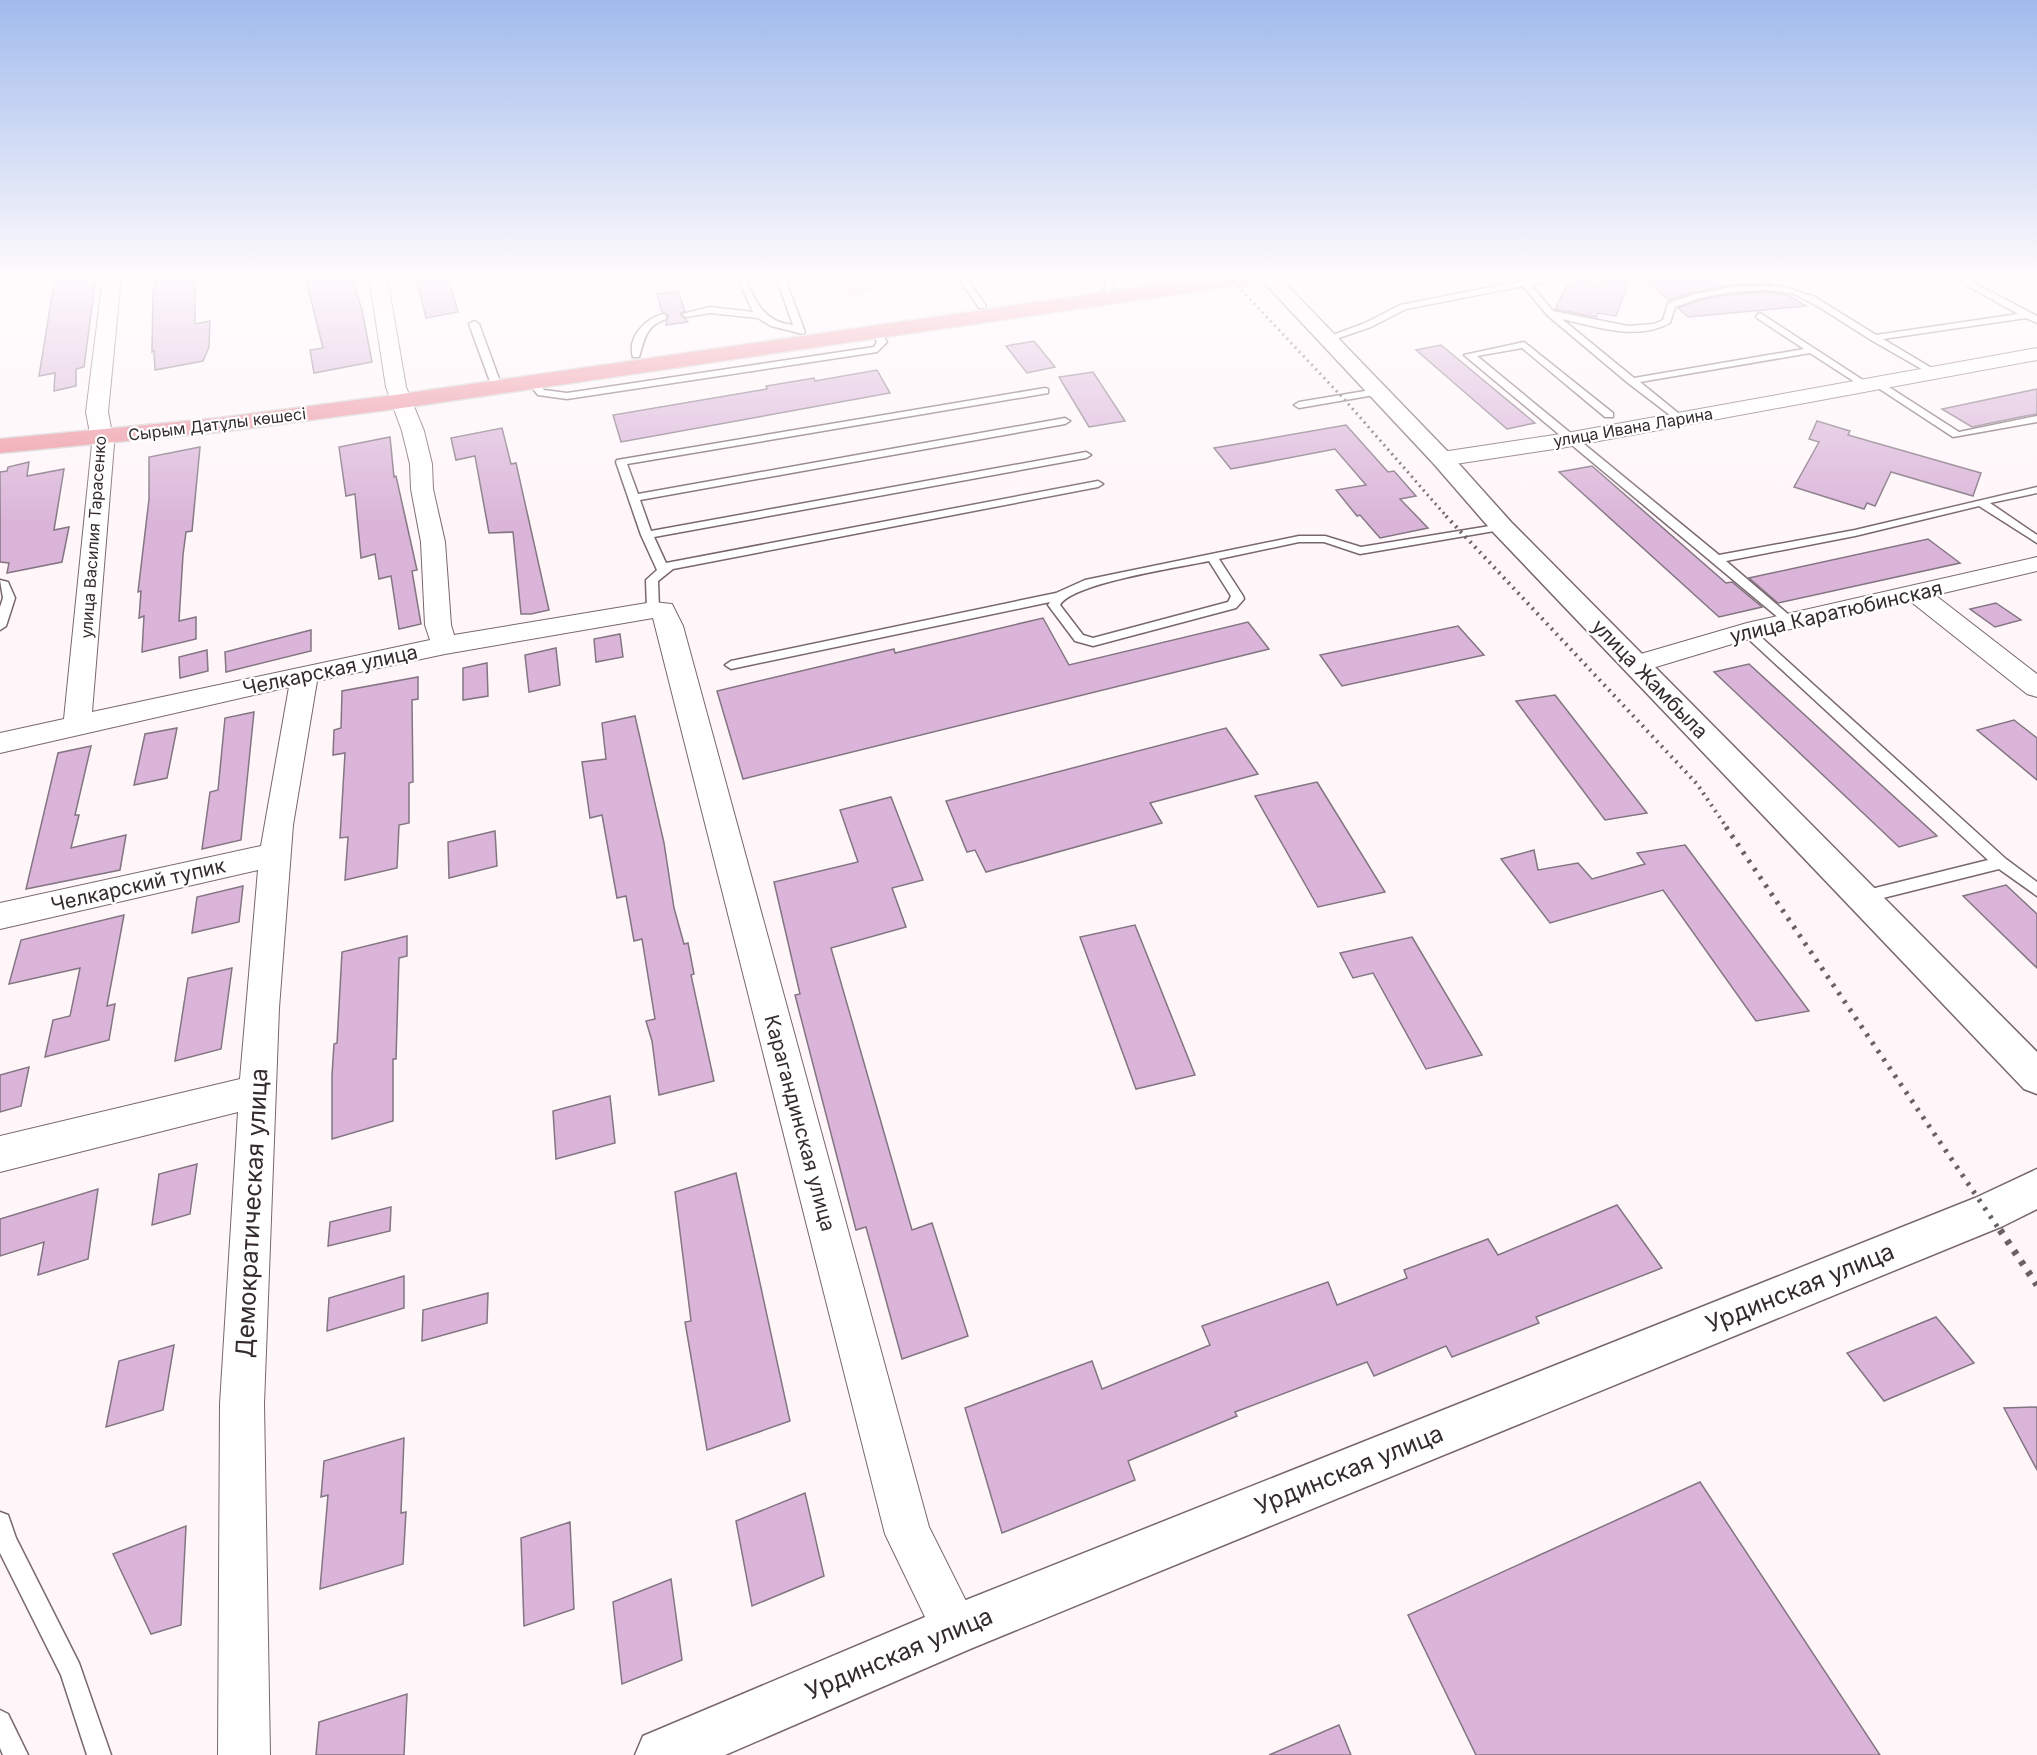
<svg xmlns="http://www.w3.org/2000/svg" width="2037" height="1755" viewBox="0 0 2037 1755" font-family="Inter,sans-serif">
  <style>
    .green { fill: #f1d0c6 }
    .building { fill: #dab5d9; stroke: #837582; stroke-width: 1.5 }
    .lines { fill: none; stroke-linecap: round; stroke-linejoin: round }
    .service-casing { stroke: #79676f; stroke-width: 3 }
    .minor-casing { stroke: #79676f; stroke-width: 2 }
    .tertiary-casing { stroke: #79676f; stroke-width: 3 }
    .trunk-casing { stroke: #d6d5d5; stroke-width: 3 }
    .service { fill: #fff; fill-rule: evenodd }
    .minor { fill: #fff; fill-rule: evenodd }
    .tertiary { fill: #fff; fill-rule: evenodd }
    .trunk { fill: #ec94a0; fill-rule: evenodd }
    .rail-far3 { stroke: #696165; stroke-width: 3; stroke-dasharray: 2 4; stroke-linecap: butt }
    .rail-far2 { stroke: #696165; stroke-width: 4; stroke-dasharray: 2 5; stroke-linecap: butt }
    .rail-far1 { stroke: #696165; stroke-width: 5; stroke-dasharray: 3 7; stroke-linecap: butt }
    .rail { stroke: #696165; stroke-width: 7; stroke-dasharray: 4.5 8; stroke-linecap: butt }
    .labels { text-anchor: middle; stroke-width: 4.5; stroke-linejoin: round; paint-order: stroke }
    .far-street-label { font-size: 16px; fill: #332b2f; stroke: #fff }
    .street-label { font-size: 20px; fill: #332b2f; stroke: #fff }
    .near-street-label { font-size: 24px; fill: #332b2f; stroke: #fff }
  </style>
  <rect width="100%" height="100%" fill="#fff6fa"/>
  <!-- green -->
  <polygon class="green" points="853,277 921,277 925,285 848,295 840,279"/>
  <!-- building -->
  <g class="building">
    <polygon points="55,277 96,277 84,367 76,369 76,386 54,391 55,373 39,376"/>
    <polygon points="176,277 195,277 195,324 210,321 209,347 203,361 155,370 154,351 152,352 153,292 156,281"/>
    <polygon points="322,277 352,277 362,310 372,362 314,373 310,350 323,348 306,280"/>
    <polygon points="416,277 448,277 458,312 426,318"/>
    <polygon points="1630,277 1616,316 1598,313 1596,317 1555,309 1567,285 1582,280 1595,284"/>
    <polygon points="1641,277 1760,277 1771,284 1732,285 1695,292 1669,300"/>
    <polygon points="678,291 685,311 680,314 688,322 666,325 668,315 662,312 657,294"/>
    <polygon points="1766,292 1788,295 1806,306 1688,317 1678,308 1701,300 1732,294"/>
    <polygon points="1034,341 1055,367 1027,373 1006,346"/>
    <polygon points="1441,345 1535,423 1507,429 1416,350"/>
    <polygon points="877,370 890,393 621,442 613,415 767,389 766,386 814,378 815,381"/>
    <polygon points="1093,372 1125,421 1089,427 1059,377"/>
    <polygon points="2037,389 2037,414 2020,417 1972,427 1942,409"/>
    <polygon points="1817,421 1850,431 1848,435 1981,473 1973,496 1891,472 1875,506 1867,503 1864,509 1794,487 1819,442 1809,439"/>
    <polygon points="1346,425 1388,472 1394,471 1416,496 1400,499 1428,528 1380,538 1360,515 1357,516 1336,490 1366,485 1335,449 1231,469 1214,448"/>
    <polygon points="502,428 511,464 516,463 549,610 531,614 521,614 513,532 489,533 475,456 456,460 451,438"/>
    <polygon points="390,437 394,477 396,476 417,570 412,571 421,624 399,629 391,576 379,579 375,554 361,558 355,494 346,496 339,447"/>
    <polygon points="200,447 192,531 186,532 183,555 179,621 196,617 196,639 142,652 144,616 139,618 141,591 138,592 149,499 149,457"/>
    <polygon points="29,462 27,476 64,469 54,530 69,527 62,562 7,573 9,563 0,562 0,472 7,471 8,467"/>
    <polygon points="1592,466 1726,583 1732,582 1762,607 1719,617 1559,472"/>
    <polygon points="1928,539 1960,563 1778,603 1749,578"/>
    <polygon points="1996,603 2021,620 1995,627 1970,609"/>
    <polygon points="1043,618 1069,665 1248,622 1269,649 743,779 717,691 894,649 895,653"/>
    <polygon points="1458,626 1484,655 1342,686 1320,655"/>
    <polygon points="311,630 311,651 226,672 225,652"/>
    <polygon points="620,634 623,657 596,662 594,639"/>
    <polygon points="556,648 560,685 529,692 525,655"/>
    <polygon points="207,650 208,671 180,678 179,657"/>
    <polygon points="487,663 488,696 463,700 463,668"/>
    <polygon points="1749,664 1937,836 1899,847 1714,672"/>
    <polygon points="418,677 418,699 412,700 413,782 409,783 409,823 399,825 397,868 345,880 348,837 340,838 345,753 333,755 334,730 341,728 342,691"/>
    <polygon points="1555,695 1647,813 1605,820 1516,701"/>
    <polygon points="254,712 241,840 202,849 210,792 218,790 225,718"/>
    <polygon points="635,716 664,843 674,908 684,944 688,943 694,974 691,975 714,1081 659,1095 652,1041 646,1021 655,1019 642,939 634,941 626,896 617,898 602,815 590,818 582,762 606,759 602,723"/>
    <polygon points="2014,720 2037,738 2037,780 1977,730"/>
    <polygon points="177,728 167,778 134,785 145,734"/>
    <polygon points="1226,728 1258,774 1150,803 1162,823 986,872 975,850 967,852 946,801"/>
    <polygon points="91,746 75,815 79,815 71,848 126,835 120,870 26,889 58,753"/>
    <polygon points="1317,782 1385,892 1318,907 1255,796"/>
    <polygon points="891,797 923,880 892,888 906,927 831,948 912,1230 932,1223 968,1336 902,1359 866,1227 856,1230 795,995 800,994 774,882 858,862 840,810"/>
    <polygon points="495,831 497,866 449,878 448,842"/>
    <polygon points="1685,845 1809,1011 1756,1021 1663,890 1550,923 1501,859 1534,850 1538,870 1578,863 1592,879 1645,864 1637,853"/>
    <polygon points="2006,885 2037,914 2037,968 1963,896"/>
    <polygon points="243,886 239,922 192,933 197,897"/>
    <polygon points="124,915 107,1006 115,1004 109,1040 45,1057 53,1020 70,1016 80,968 9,984 21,940"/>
    <polygon points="1135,925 1195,1075 1136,1089 1080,937"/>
    <polygon points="407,936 407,956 399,958 396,1059 393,1059 393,1121 332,1139 332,1075 334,1044 337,1043 342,952"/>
    <polygon points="1412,937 1482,1055 1426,1069 1373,973 1353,978 1340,953"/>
    <polygon points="232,968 221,1049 175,1061 188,978"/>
    <polygon points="29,1067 21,1106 0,1112 0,1075"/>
    <polygon points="610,1096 615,1143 556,1159 553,1111"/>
    <polygon points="197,1164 190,1214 152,1225 159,1174"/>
    <polygon points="736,1173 790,1421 707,1450 685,1322 691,1321 675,1192"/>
    <polygon points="98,1189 88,1259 38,1275 44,1242 0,1256 0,1219"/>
    <polygon points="1617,1205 1662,1268 1536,1317 1539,1323 1452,1357 1446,1346 1374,1376 1367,1362 1235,1412 1237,1416 1128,1461 1135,1480 1002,1533 965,1408 1092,1361 1102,1389 1210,1345 1202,1326 1328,1282 1337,1305 1407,1278 1404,1270 1488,1239 1498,1255"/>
    <polygon points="391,1207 390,1231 328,1246 330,1222"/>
    <polygon points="404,1276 404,1308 327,1331 329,1298"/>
    <polygon points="488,1293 487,1323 422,1341 423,1310"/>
    <polygon points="1936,1317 1974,1363 1884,1401 1847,1353"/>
    <polygon points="174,1345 163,1410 106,1427 119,1361"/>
    <polygon points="2037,1407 2037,1470 2004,1408"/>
    <polygon points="404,1438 401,1513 406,1512 403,1564 320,1589 328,1495 321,1497 324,1461"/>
    <polygon points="1700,1482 1880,1755 1476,1755 1408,1615"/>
    <polygon points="805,1493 824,1576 752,1606 736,1521"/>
    <polygon points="570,1522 574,1609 524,1626 521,1538"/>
    <polygon points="186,1526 181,1625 151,1634 113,1554"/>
    <polygon points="671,1579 682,1660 622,1684 613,1602"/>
    <polygon points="407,1694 404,1755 316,1755 319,1722"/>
    <polygon points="1339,1725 1351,1755 1269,1755"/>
  </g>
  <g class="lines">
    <defs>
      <g id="service">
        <path d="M737,277H745C755,302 764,322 793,325L776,277H821L787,284L805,332L803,334L771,326L758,318L710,313L686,317L682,314L710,307L753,312Z"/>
        <polygon points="958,277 966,277 986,306 985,308 979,308"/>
        <polygon points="1108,277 1116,277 1112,289 1108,292 1104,289"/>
        <path d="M1542,277H1561L1531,285L1553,311L1628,326L1654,324L1663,320L1668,303L1695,294L1732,287L1781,286L1815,297L1876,335L2018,314L1952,277H1963L2037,316V323L2026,318L1883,339L1935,370L1937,372L1932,375L1871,340L1819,307L1792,293L1766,290L1732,292L1700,298L1675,307L1670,323C1637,341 1597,327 1562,319L1634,378L1804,349L1757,318L1756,316L1760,313L1869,384L1861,386L1810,353L1640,382L1683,417L1684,419L1679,422L1628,383L1547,315L1523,286L1406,309L1371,327L1327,342L1322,339L1365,323L1400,305Z"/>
        <polygon points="1811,277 1805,281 1801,278 1801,277"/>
        <path d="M663,314L666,315V319C645,326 645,339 639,357H633C627,337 645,319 663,314Z"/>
        <polygon points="474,321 479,324 502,387 500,389 492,387 469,324"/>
        <polygon points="876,329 879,330 887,342 877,352 567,399 538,395 528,383 536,381 544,390 567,393 874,347 877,342 871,332"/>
        <polygon points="1524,342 1613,413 1613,417 1605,417 1522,348 1477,356 1719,555 1855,530 2037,487 2037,493 1990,503 2037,535 2037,543 1979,506 1855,536 1726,561 1796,621 1790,625 1786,624 1464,355"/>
        <polygon points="1872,380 1878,380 1959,432 2037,416 2037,422 1953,437 1872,384"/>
        <polygon points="1045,388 1048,389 1048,393 627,464 638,494 1065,418 1070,421 1065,424 640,500 651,531 1086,452 1091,455 1086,458 654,537 666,563 1098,481 1103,484 1098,487 673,569 658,581 659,610 653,614 647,610 646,580 657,570 641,535 616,462 617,460"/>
        <polygon points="1377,389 1380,390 1380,394 1299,408 1294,405 1299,402"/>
        <path d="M1502,524L1506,525V529L1360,554L1324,542H1299L1219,559L1243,596L1244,599L1236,608L1093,646L1075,641L1048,605L1050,602L731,669L725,665L731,661L1056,593L1085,580L1299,536H1325L1361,547ZM1209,561L1231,596L1228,602L1093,638L1083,635L1060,605C1072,583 1181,567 1209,561Z"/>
        <polygon points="0,580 8,582 15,598 6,626 0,630 0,607 3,598"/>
        <polygon points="1747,627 1751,628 2006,859 2037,882 2037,896 1999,869 1863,903 1858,901 1855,897 1858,893 1863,891 1988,860 1743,634 1741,631"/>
        <polygon points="0,1512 8,1515 16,1538 79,1663 111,1755 87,1755 61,1675 0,1553"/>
        <polygon points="0,1710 8,1714 28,1755 3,1755 0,1748"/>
      </g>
      <g id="minor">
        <polygon points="103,277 121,277 108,412 114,444 92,712 430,640 425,625 421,542 411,489 410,464 402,431 386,387 369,277 387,277 406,387 424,431 432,464 433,489 445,542 451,625 454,635 653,602 672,604 683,626 929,1527 980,1629 973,1646 956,1653 939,1646 885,1534 653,618 445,654 317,681 293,825 279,1008 264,1404 270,1755 218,1755 220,1404 238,1112 0,1172 0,1136 240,1079 258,870 0,929 0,903 261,846 289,687 0,753 0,733 64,719 92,444 86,412"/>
        <polygon points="2037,348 2037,360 1561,448 1442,466 1434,464 1431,459 1434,454 1442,452 1561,434"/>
        <polygon points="2037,557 2037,571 1935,595 2037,674 2037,697 2027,694 1910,601 1752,638 1636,673 1627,670 1623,664 1627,658 1747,623"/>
      </g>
      <g id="tertiary">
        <polygon points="1259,277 1279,277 1450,454 1511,522 2037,1052 2037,1094 2024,1089 1493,532 1434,464"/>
        <polygon points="2037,1169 2037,1209 2003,1226 970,1649 725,1755 635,1755 643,1736 956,1604 1975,1198"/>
      </g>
      <polygon id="trunk" points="1211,277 1261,277 1252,283 402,408 219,432 0,453 0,439 219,418 402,394"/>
    </defs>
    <!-- service casing -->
    <use href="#service" class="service-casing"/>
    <!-- minor casing -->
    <use href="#minor" class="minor-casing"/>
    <!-- tertiary casing -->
    <use href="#tertiary" class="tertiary-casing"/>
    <!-- trunk casing -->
    <use href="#trunk" class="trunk-casing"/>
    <!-- service -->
    <use href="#service" class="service"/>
    <!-- minor -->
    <use href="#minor" class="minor"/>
    <!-- tertiary -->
    <use href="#tertiary" class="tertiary"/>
    <!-- trunk -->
    <use href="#trunk" class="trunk"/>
    <!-- rail-far3 -->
    <polyline class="rail-far3" points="1229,277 1344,399 1447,517"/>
    <!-- rail-far2 -->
    <polyline class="rail-far2" points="1446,516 1697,784 1727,828"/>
    <!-- rail-far1 -->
    <polyline class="rail-far1" points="1726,827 2001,1232"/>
    <!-- rail -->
    <polyline class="rail" points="2000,1230 2037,1285"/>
  </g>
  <!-- sky -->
  <linearGradient id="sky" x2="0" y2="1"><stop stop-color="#a1bbec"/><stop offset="0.53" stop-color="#fffbfd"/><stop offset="1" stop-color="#fffbfd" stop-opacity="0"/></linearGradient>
  <rect width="2037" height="523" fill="url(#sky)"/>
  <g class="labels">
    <!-- far-street labels -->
    <g class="far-street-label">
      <text transform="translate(217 424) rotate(-7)" y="6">Сырым Датұлы көшесі</text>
      <text transform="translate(1633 427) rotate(-10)" y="6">улица Ивана Ларина</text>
      <text transform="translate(93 537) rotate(-86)" y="6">улица Василия Тарасенко</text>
    </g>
    <!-- street labels -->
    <g class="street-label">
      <text transform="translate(1836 612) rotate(-13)" y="7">улица Каратюбинская</text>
      <text transform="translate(330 670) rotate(-12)" y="7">Челкарская улица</text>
      <text transform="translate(1650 679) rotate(46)" y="7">улица Жамбыла</text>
      <text transform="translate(138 885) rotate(-13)" y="7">Челкарский тупик</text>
      <text transform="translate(800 1123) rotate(75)" y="7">Карагандинская улица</text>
    </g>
    <!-- near-street labels -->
    <g class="near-street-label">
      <text transform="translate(252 1213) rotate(-87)" y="8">Демократическая улица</text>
      <text transform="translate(1800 1288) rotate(-22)" y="8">Урдинская улица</text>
      <text transform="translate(1349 1470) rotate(-22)" y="8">Урдинская улица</text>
      <text transform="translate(899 1654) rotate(-23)" y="8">Урдинская улица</text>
    </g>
  </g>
</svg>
